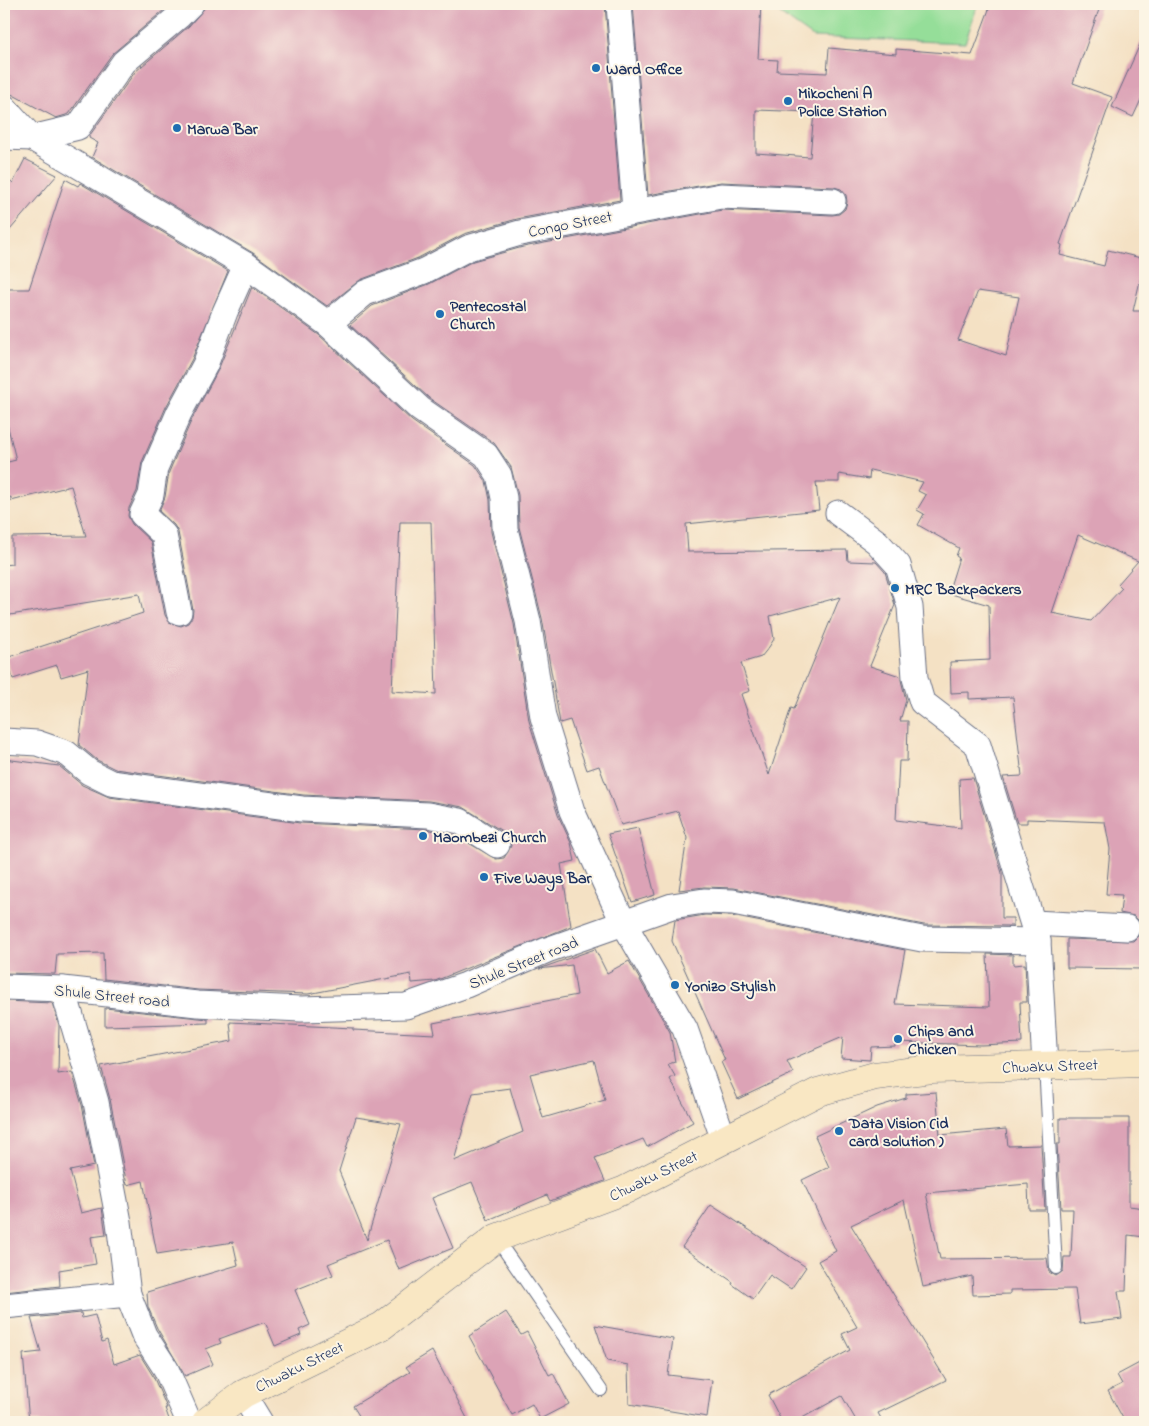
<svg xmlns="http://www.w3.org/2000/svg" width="1149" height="1426" viewBox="0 0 1149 1426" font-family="'Indie Flower',sans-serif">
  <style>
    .green { fill: #95de99; stroke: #58867c }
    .building { fill: #dca3b6; fill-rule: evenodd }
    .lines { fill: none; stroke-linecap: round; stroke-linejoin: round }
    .lane-casing { stroke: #676d82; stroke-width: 14 }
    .street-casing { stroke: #676d82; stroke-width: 27 }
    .secondary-casing { stroke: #676d82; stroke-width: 29 }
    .lane { stroke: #fff; stroke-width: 12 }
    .street { stroke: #fff; stroke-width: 25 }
    .secondary { stroke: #f9e7c3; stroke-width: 28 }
    .poi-dot { fill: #1f6fb2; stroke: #fcf5e5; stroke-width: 2 }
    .labels { text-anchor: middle; stroke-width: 4; stroke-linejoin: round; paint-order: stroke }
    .poi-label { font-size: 16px; font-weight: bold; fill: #1b2f5e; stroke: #fcf5e5; text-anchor: start }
    .street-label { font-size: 16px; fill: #1b2f5e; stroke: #fcf5e5 }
  </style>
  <rect width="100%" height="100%" fill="#fcf5e5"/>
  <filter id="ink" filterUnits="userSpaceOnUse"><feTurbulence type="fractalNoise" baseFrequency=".02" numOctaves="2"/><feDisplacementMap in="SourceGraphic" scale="10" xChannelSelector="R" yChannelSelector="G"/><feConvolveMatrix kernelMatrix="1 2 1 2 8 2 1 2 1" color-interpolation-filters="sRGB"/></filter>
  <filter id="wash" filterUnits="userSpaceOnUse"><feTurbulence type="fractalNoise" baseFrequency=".0096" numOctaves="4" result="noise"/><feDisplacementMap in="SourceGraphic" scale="20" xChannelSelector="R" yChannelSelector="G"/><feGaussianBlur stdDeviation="1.12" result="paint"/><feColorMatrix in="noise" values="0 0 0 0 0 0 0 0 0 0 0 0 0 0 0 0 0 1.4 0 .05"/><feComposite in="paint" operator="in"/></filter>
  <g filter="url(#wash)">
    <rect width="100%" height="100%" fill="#f4e1c4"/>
    <!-- green -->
    <polygon class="green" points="766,4 978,4 965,43 813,37"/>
    <g id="blocks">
      <!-- building -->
      <g class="building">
        <polygon points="4,4 171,4 112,54 69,114 56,118 4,90"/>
        <polygon points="208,4 605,4 620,200 517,219 464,234 418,258 360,280 327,306 253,253 92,157 98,143 89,138 90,135 135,72 189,26"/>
        <path d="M633,4H761L758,59L778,60L777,71L827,73L829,48L896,54V49L972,55L991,4H1101L1073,83L1112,97L1060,244L1062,245L1060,255L1104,266L1108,250L1145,259L1133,311H1145V969L1067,968V939L1133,941L1139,935L1140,922L1134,916L1120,913L1122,895L1106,894L1110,849L1105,822L1027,819V823H1017L1003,777L1022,776L1013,697L969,699V692L951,693L950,662L990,660L989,605L948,593L959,558L956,556L959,548L918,525L924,514L917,510L926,495L918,491L923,482L870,470L869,479L839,474V482H816L819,510L686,524L688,552L847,550L848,561L876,562L885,572L895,605L870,666L900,676L906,700L900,721H908L907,761H899L896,820L961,828L959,779L973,778L1002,873V918H1013V926L924,925L734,888L704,887L679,890L687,838L678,811L621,825L599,766L587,770L570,720L560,723L542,618L519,527L518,495L511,467L494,443L429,398L350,325L372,306L429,284L473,261L523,247L722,210L832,215L839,214L845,209L847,202L846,195L841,189L834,187L721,182L648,195ZM756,110L814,112L810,157L756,153ZM978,291L1019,297L1006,356L958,340ZM1078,535L1138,561L1118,584L1122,588L1091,621L1052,613ZM840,597L794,709L791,708L769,775L741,694L750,691L741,663L761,657L769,647L774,639L770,616Z"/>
        <polygon points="1145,33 1145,91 1133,117 1112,107"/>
        <polygon points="25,159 57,175 4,237 4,175 13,183"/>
        <path d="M65,179L78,186L80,183L228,271L192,359L166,407L142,462L137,491L129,508L128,516L132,524L151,542L165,615L169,622L181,626L188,623L192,617L193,610L178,532L174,525L159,511L165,497L169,472L192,419L218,370L252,287L319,335L412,421L475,465L486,481L490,500L491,532L514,624L529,721L558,815L571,843L575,861L561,864L571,926L435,981L412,983L411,974L308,994L198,990L104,979L103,953L57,954L55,974L4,973V759L59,766L82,785L109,797L300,823L426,829L455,835L496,859L504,858L511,846L510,839L505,833L463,807L429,801L303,795L115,769L97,760L79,745L88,669L61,677L57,665L13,679L6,658L143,613L139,594L4,616V565L12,564V537L86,536L71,486L11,501V497L4,499V463L16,460L4,411V289H29ZM400,522H431L436,694L392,691Z"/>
        <polygon points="638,828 655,895 632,902 608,834"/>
        <polygon points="705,915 731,916 905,950 895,1004 989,1007 987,954 1013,955 1013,965 1025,964 1027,1002 1020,1002 1022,1043 981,1045 895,1042 895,1046 871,1047 870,1060 841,1058 843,1037 787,1061 793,1073 738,1099 721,1062 725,1060 672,941 675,920"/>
        <path d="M595,949L607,973L629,961L670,1032L675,1062L668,1064L675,1076L670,1079L693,1122L647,1147L643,1139L595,1158L605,1181L550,1201L547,1195L488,1220L472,1182L432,1198L453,1248L399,1270L387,1240L328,1264L333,1275L295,1290L310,1325L299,1330L301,1335L275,1346L265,1322L219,1339L221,1343L206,1349L213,1364L185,1376L157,1328L148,1307L147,1292L238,1265L233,1242L157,1254L143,1181L127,1185L110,1099L101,1066L232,1041L230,1022L353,1028V1030L435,1034L433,1023L577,995L572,965L539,969ZM594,1060L605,1100L543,1118L530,1074ZM510,1088L523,1132L454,1161L473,1093ZM356,1117L401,1124L367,1240L339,1171Z"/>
        <polygon points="4,1001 52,1003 59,1025 58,1074 72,1072 82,1105 94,1166 70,1171 81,1213 102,1208 106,1235 91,1237 96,1264 59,1270 60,1286 4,1292"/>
        <polygon points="105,1008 208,1019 208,1023 105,1026"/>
        <polygon points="936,1092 940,1135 1006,1129 1008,1146 1041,1145 1045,1210 1029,1210 1028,1184 926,1193 940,1259 1047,1258 1049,1272 1056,1276 1063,1271 1064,1257 1071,1257 1073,1209 1061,1209 1057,1144 1060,1144 1060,1118 1129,1118 1129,1206 1145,1208 1145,1237 1128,1235 1126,1291 1118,1291 1122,1319 1080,1324 1075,1289 1010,1290 1010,1294 973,1295 972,1276 923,1287 904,1200 851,1225 946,1380 878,1413 883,1422 857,1422 842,1396 795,1422 782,1422 768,1395 850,1350 842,1334 857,1327 818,1261 836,1251 802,1180 829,1167 815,1136 877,1107 906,1098 906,1094"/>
        <polygon points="711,1205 806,1267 791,1289 770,1275 753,1299 732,1284 733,1282 682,1247"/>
        <polygon points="506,1312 521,1335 527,1332 549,1375 553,1373 569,1404 540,1419 532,1404 512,1415 469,1336"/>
        <polygon points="81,1313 82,1318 95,1315 102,1342 107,1340 114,1364 140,1355 153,1376 167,1408 165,1408 170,1422 29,1422 23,1354 41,1352 31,1318"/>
        <polygon points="595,1325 673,1339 668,1375 712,1380 707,1417 629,1404 628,1365 607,1361"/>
        <polygon points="432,1351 469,1422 363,1422 353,1406 410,1372 406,1367"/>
        <polygon points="1145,1360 1145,1422 1125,1422 1108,1391 1122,1384 1117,1375"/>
      </g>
    </g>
  </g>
  <g filter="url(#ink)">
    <use href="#blocks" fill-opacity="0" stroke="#676d82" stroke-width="1"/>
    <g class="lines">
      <defs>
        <g id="lane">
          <polyline points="1045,1065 1056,1268"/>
          <polyline points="496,1238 601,1390"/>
        </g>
        <g id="street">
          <polyline points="619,4 635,210"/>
          <polyline points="4,107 32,138 246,265 328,324 420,409 486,455 499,475 504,498 505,529 528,621 543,717 572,811 623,922 685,1029 724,1140"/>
          <polyline points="4,137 32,138 78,127 124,62 179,16 191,4"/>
          <polyline points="328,324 365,293 424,271 468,248 520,233 721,196 833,201"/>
          <polyline points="838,513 877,542 898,565 910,607 915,678 922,702 978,745 1038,941 1045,1065"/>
          <polyline points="179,612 164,535 142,514 151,495 155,468 179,413 205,365 225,312 246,265"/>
          <polyline points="4,741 37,743 66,753 89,772 111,783 302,809 428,815 460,821 497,845"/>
          <polyline points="1034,923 1127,928"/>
          <polyline points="4,987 63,989 197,1004 301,1009 406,1006 466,985 547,950 672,906 704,901 733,902 922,939 1038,941"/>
          <polyline points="63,989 96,1102 119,1222 128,1294 144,1335 166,1369 189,1422"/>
          <polyline points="4,1306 128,1294"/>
          <polyline points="243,1394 260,1422"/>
        </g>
        <polyline id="secondary" points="206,1422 243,1394 382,1326 496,1238 625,1190 818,1092 875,1076 932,1069 1145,1063"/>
      </defs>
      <!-- lane casing -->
      <use href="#lane" class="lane-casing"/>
      <!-- street casing -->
      <use href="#street" class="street-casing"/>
      <!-- secondary casing -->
      <use href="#secondary" class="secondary-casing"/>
      <!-- lane -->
      <use href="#lane" class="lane"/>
      <!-- street -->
      <use href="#street" class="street"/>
      <!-- secondary -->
      <use href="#secondary" class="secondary"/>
    </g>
  </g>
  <!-- markers -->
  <g class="poi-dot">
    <circle cx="596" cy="68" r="5"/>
    <circle cx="788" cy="101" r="5"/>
    <circle cx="177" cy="128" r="5"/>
    <circle cx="440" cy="314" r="5"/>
    <circle cx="895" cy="588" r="5"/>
    <circle cx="423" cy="836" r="5"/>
    <circle cx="484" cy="877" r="5"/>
    <circle cx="675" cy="985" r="5"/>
    <circle cx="898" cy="1039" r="5"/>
    <circle cx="839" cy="1131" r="5"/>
  </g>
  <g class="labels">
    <!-- poi labels -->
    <g class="poi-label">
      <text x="606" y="74">Ward Office</text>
      <text x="798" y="98">Mikocheni A<tspan x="798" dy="18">Police Station</tspan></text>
      <text x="187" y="134">Marwa Bar</text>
      <text x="450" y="311">Pentecostal<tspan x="450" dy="18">Church</tspan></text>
      <text x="905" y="594">MRC Backpackers</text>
      <text x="433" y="842">Maombezi Church</text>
      <text x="494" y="883">Five Ways Bar</text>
      <text x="685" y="991">Yonizo Stylish</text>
      <text x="908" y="1036">Chips and<tspan x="908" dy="18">Chicken</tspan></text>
      <text x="849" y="1128">Data Vision (id<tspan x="849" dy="18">card solution )</tspan></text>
    </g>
    <!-- street labels -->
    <g class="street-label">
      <text transform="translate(570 223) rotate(-11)" y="6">Congo Street</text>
      <text transform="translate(523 962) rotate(-22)" y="6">Shule Street road</text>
      <text transform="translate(112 995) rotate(6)" y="6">Shule Street road</text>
      <text transform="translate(1050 1065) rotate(-2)" y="6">Chwaku Street</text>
      <text transform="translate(653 1175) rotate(-26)" y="6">Chwaku Street</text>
      <text transform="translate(299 1366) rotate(-26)" y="6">Chwaku Street</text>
    </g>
  </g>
  <!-- margin -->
  <rect width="1149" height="1426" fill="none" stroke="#fcf5e5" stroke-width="20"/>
</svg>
